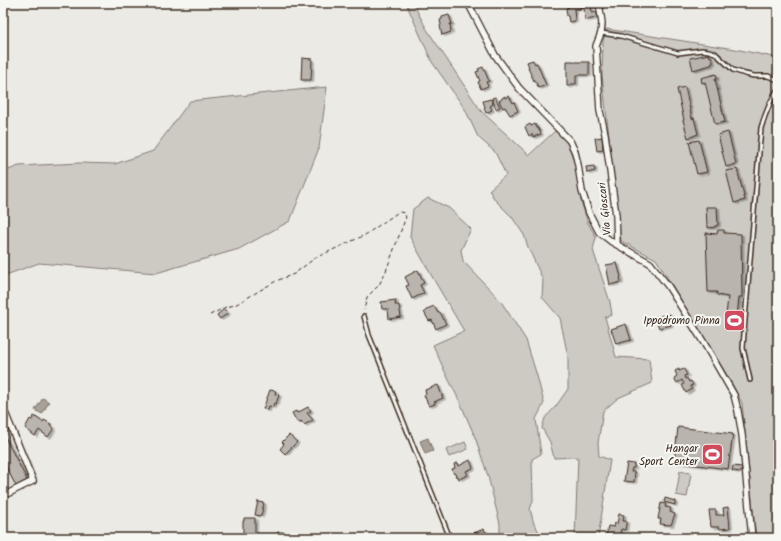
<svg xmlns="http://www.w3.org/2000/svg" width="781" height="541" viewBox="0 0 781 541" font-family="Kalam,sans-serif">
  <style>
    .built { fill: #dcdad4 }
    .green { fill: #cdcac4; stroke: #847a71 }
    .water { fill: #a8a198; stroke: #7c7167 }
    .building { fill: #bab4ae; stroke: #3b2a1e; filter: url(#shadow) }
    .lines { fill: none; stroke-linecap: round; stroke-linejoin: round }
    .service-casing { stroke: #3b2a1e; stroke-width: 6 }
    .minor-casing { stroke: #3b2a1e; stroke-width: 8 }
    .path { stroke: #3b2a1e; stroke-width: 1; stroke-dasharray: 4 3; stroke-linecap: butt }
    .service { stroke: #f6f6f2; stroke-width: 3 }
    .minor { stroke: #f6f6f2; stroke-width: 5.5 }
    .labels { text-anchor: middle; stroke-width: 4; stroke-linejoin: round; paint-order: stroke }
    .street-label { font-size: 11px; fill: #3b2a1e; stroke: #f6f6f2 }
    .poi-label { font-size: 11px; fill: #3b2a1e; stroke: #f6f6f2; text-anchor: end }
  </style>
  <defs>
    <filter id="shadow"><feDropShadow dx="2.5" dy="1.5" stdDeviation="0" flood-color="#0004"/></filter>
  </defs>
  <rect width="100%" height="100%" fill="#ebeae5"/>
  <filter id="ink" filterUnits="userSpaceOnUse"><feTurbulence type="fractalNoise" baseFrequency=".025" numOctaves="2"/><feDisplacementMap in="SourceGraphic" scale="8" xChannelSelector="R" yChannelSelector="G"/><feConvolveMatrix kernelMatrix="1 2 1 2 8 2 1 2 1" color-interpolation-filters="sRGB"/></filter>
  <g filter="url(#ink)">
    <!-- built -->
    <polygon class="built" points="3,409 15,425 39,481 3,501"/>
    <!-- green -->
    <g class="green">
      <polygon points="406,3 413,3 426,28 481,111 529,155 555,131 567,143 576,165 581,201 588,223 596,237 593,250 610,302 612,315 605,317 616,357 649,359 652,383 618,398 603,411 598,443 599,456 610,460 598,538 575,538 578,457 554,458 550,442 542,428 545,418 556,406 568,389 568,357 560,318 542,297 543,280 528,247 524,235 512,217 495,200 489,190 506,175 495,152 478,137 465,109 432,62"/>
      <polygon points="606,29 735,49 778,58 778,538 756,538 742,403 730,380 656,259 621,241 602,75 603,41"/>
      <polygon points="327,87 319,148 290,221 239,249 156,273 39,263 3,276 3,172 19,166 80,163 115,164 153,151 190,101"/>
      <polygon points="428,198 449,208 471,229 461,250 463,261 500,300 526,340 537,376 544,403 536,419 541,454 532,459 533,501 530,509 534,524 543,538 500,538 500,524 488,476 475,437 460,402 446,374 433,345 464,331 434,280 410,237 413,209"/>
      <polygon points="465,442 468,449 449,457 446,450"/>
      <polygon points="680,471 691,473 687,497 676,495"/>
    </g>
    <!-- water -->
    <g class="water">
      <polygon points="43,398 49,402 42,414 35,410"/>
      <polygon points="428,438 433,451 425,454 420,441"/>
    </g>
    <!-- building -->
    <g class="building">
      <polygon points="567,3 596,3 596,5 591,6 592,13 597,12 597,18 585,20 584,7 580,7 580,9 574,9 575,21 569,22 568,16 567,16 566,8 569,7 566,5"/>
      <polygon points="449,15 452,24 450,24 451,32 442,35 440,26 441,25 440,20 442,19 442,17"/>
      <polygon points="709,54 710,57 712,57 713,63 711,64 711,65 693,70 690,58"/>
      <polygon points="302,58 312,59 311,80 301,80"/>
      <polygon points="533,60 535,64 537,63 546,85 539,88 535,81 534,81 528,68 529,67 527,62"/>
      <polygon points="567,61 574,61 574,62 589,62 589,75 576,75 576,84 571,84 571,86 567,86"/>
      <polygon points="483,67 489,81 486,82 488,86 481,89 478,82 480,81 476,72 479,71 478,69"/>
      <polygon points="716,74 717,79 715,79 725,122 715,124 705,82 702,83 701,78"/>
      <polygon points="685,87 692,119 694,118 698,134 688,138 683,120 684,120 677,89"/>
      <polygon points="505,96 505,98 509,96 513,103 514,102 518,111 510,115 505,107 503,108 499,101 502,99 502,98"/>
      <polygon points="495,97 500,107 496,109 492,98"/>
      <polygon points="491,99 493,104 490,106 492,110 486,113 484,108 485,107 483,101"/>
      <polygon points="530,124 531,126 535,124 537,128 538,128 541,134 533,137 532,134 529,136 525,127"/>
      <polygon points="728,132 736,164 726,167 718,135"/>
      <polygon points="602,137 603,150 597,151 595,138"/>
      <polygon points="699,140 707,172 697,174 689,142"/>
      <polygon points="594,166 595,171 587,173 586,167"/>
      <polygon points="737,169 745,200 734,203 726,171"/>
      <polygon points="706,207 717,207 718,225 715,226 715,227 708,228 708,225 707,225"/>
      <polygon points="718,230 724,230 724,233 741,234 742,297 739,297 737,317 726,316 728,297 717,295 717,292 708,292 706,233 717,234"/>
      <polygon points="617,263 621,277 620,278 621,282 610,285 606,265"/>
      <polygon points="418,270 424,283 420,285 424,293 412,299 406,286 409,285 405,277"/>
      <polygon points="396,300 395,305 399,305 401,317 389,319 388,309 382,309 381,302"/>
      <polygon points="434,306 438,313 440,312 446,324 436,329 432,320 429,321 424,312 427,310 427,309"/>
      <polygon points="224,309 228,313 220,319 217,315"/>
      <polygon points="670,314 671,325 659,328 655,317"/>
      <polygon points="626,324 631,340 616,344 611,329"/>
      <polygon points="679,369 679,371 684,369 687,375 684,376 685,379 687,378 689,382 691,381 693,385 690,386 692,389 686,393 682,385 684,384 682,380 677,383 674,378 677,376 675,371"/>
      <polygon points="438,385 443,398 434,402 435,404 429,406 424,395 426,394 425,390"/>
      <polygon points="270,390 276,391 275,394 279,395 276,404 274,403 273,407 269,406 268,410 263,409"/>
      <polygon points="308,407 311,411 307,413 313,420 304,425 301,421 300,422 299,421 297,422 292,413 296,411 297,413"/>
      <polygon points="34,416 43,422 44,420 51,424 50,425 54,428 48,437 39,430 35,436 25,428 30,419 32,420"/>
      <polygon points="678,427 733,434 728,469 674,462"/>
      <polygon points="3,433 27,480 16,486 3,461"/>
      <polygon points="289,435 297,442 285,454 280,449 284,444 282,442"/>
      <polygon points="470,460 473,468 466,471 468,475 459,479 458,476 456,477 455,473 454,474 452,469 455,468 454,464 458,463 459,466"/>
      <polygon points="627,463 634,464 634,468 632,468 631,472 635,472 634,482 624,481"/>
      <polygon points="733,466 742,467 741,472 732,471"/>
      <polygon points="665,498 675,501 675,505 664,502"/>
      <polygon points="258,501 259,501 259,502 264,503 261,516 255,515"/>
      <polygon points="661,503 666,504 665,507 671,508 670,512 675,514 671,525 660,524 661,519 658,519"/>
      <polygon points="728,507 730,528 720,529 719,527 711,527 709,510 716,510 716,515 724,515 723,508"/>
      <polygon points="619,514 624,515 623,521 626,521 626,524 625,530 621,529 619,538 612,538 606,537 608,526 614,527 615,523 617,524"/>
      <polygon points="244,518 255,518 255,536 243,536 243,521 244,521"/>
      <polygon points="484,529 488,538 472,538 471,534"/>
      <polygon points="278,532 283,532 282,538 277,538 277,537 276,537 276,534 277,534"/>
    </g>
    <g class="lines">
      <defs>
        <g id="service">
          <polyline points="601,33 621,36 678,53 702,50 709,51 715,53 733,70 745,74 754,76 768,76 778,80"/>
          <polyline points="364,316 369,335 450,538"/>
          <path d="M750,380L743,348L745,320L761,128C765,115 770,100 778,89"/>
        </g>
        <g id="minor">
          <polyline points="468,3 495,55 519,88 570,141 575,152 578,165 582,191 589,213 599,232 612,242 650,263 668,286 704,343 734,395 738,411 742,435 752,538"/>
          <polyline points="599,3 602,23 601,33 596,46 600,111 605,134 616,215 617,244"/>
          <polyline points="3,411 6,415 33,481 3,496"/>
        </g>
      </defs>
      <!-- service casing -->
      <use href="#service" class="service-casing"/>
      <!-- minor casing -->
      <use href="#minor" class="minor-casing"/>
      <!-- path -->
      <polyline class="path" points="210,315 226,307 235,305 276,281 294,274 315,258 365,235 397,213 400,212 404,213 406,217 386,271 379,285 367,297 364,310"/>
      <!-- service -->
      <use href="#service" class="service"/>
      <!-- minor -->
      <use href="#minor" class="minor"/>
    </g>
  </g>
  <!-- icons -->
  <defs>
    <symbol id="stadium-square" viewBox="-11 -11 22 22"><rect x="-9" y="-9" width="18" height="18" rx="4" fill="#d1495b" stroke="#f6f6f2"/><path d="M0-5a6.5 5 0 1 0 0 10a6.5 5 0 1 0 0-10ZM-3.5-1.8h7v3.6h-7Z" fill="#fff"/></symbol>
  </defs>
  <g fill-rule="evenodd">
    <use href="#stadium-square" x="722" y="308" width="25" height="25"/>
    <use href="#stadium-square" x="700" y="442" width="25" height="25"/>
  </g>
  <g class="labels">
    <!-- street labels -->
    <g class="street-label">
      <text transform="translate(604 209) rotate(-96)" y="4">Via Gioscari</text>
    </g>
    <!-- poi labels -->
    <g class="poi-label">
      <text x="720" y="324">Ippodromo Pinna</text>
      <text x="698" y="452">Hangar<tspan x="698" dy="13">Sport Center</tspan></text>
    </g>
  </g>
  <!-- margin -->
  <rect width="781" height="541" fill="none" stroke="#f6f6f2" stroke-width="16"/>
  <rect x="8" y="8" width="765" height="525" fill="none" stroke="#3b2a1e" stroke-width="1.5" filter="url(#ink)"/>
</svg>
